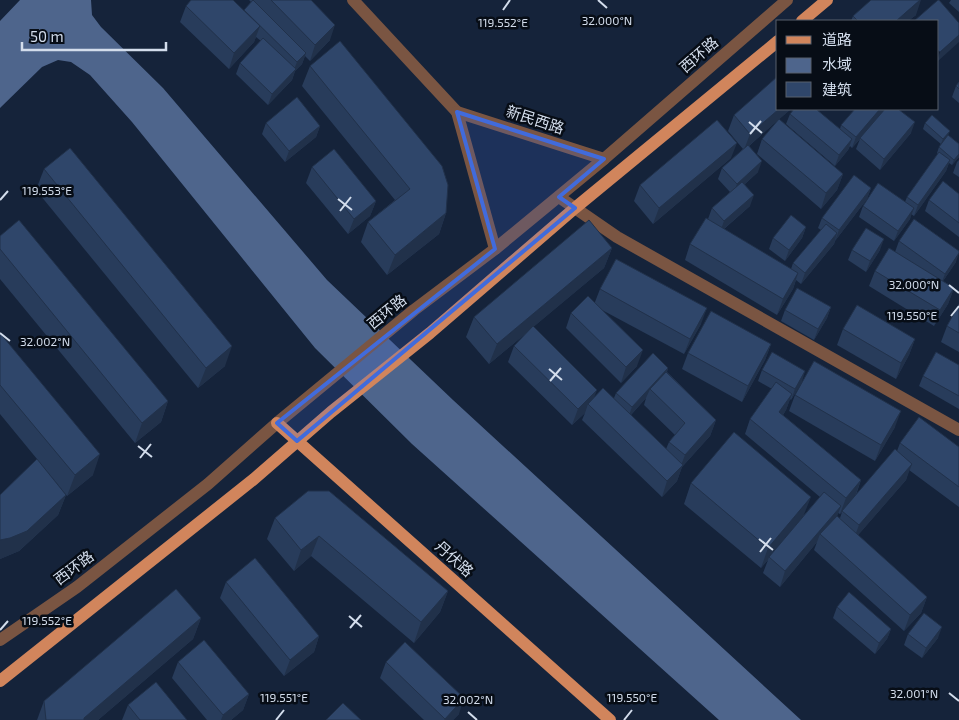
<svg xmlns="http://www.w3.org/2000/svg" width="959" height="720" viewBox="0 0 959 720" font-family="'Exo 2','Noto Sans SC',sans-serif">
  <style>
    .water { fill: #4e658c }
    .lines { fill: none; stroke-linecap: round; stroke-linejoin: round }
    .minor { stroke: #7a5542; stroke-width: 12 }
    .major { stroke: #d1855c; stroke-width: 12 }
    .wall { fill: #283c5b; fill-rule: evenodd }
    .shaded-wall { fill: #21314a }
    .building { fill: #2f466a; stroke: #21314a }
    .marked { fill: #416bdc; fill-opacity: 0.2; stroke: #416bdc; stroke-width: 4; stroke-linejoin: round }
    .ticks { fill: none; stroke: #d3ddec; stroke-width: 2 }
    .labels { text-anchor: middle; stroke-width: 5; stroke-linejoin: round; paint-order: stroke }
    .street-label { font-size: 15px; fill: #d3ddec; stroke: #070d16 }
    .ticks-label { font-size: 12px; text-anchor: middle; fill: #d3ddec; stroke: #070d16; stroke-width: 5; stroke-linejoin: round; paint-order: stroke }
  </style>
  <rect width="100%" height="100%" fill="#15233a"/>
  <!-- water -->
  <polygon class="water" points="20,0 91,0 92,15 101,27 163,88 327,280 453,400 801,720 719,720 412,444 315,348 132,122 90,75 71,62 58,60 42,67 0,108 0,21"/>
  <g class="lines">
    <!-- minor -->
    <g class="minor">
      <polyline points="353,0 457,112 495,249"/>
      <polyline points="457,112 604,159"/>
      <polyline points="559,197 617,237 959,430"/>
      <polyline points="0,640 77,587 208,484 277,423 414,310 495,249 604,159 787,0"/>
    </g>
    <!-- major -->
    <g class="major">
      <polyline points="802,21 827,0"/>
      <polyline points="277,423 610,720"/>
      <polyline points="0,681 254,479 331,412 430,333 575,208 778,41"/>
    </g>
  </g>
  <!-- wall -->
  <g class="wall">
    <polygon points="249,0 311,0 330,40 310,61 305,56 302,64 295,71 292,80 268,105 236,74 240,63 261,41 256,37 254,42 229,69 180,22 186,6 244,11 251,2"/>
    <polygon points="951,0 959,0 959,12 949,3"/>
    <polygon points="916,15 908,21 851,21 853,16"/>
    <polygon points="310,66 446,213 439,234 387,275 361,242 368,222 395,200 302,86"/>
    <polygon points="959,82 959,103 952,97 956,86"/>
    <polygon points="778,109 791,109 779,119 843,174 837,190 821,209 757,154 762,139 778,120 749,146 758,172 745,184 750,206 724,229 791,269 793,263 821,230 818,228 822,218 871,188 867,199 835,241 834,244 801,284 796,280 793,289 777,315 685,260 690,244 710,221 708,219 712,208 730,192 718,179 722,168 743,149 728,131 734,115"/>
    <polygon points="790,114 840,129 841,125 911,133 880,170 856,149 860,139 852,148 850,146 848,150 835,166 786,124"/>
    <polygon points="266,123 320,126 316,137 285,162 262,134"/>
    <polygon points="925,123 948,135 959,144 959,157 952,165 949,163 946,171 914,216 911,214 910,219 894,241 859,217 863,206 905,202 907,197 938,154 937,153 939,147 941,144 923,129"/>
    <polygon points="731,158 653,224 634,201 640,185"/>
    <polygon points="959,160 959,177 953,173 957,162"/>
    <polygon points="312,167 376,201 370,216 348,234 306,183"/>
    <polygon points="44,169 225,366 198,388 36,190"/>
    <polygon points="959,194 959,237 925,211 929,200"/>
    <polygon points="806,227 802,238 785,261 769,249 773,238"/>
    <polygon points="0,236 168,401 161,422 135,443 0,279"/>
    <polygon points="899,241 956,262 943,281 954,288 948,304 934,326 869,286 875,271 895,252"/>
    <path d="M612,248L604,268L533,327L594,397L614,398L616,393L668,368L667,372L716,420L710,436L682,467L677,481L662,497L582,420L585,413L572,425L508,362L514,346L525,334L489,364L466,337L474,317ZM646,398L644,405L675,435L669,442L666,449L631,415Z"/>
    <polygon points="852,250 880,250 866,272 848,260"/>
    <polygon points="600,289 701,324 684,354 602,310 637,366 621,383 566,328 571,313 595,302"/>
    <polygon points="959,304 959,352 941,342 947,326"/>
    <polygon points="831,307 827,318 814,340 781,321 785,310"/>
    <polygon points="843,329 915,339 909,355 896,379 837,345"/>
    <polygon points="0,333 93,475 67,496 40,462 66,495 58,515 19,551 0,559 0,495 37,459 0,414"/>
    <polygon points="771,344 765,360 742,402 682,369 688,353"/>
    <polygon points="959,365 959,409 919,386 923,376"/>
    <path d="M762,370L802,382L791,400L790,399L786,410L783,415L861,480L856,495L897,451L900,443L959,447V507L909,470L906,480L858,535L927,597L921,613L904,631L814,550L817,542L780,587L763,573L768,560L761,568L684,504L691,483L804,515L820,497L745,434L750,419L772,389L758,381ZM842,512L840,518L837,516L838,513L840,514Z"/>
    <polygon points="795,395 895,427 875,461 789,411"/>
    <polygon points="329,491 448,591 440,612 414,643 311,556 294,571 267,539 275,518"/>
    <polygon points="226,582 319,636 314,652 284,676 220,598"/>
    <polygon points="837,607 891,629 887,639 875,654 833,618"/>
    <polygon points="201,618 193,639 98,720 37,720 44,701"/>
    <polygon points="908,634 938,638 922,658 904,645"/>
    <polygon points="178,662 249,694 243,710 231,720 207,720 172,678"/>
    <polygon points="386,662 459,714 453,720 424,720 380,678"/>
    <polygon points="128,705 187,720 122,720"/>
  </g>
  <!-- shaded-wall -->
  <g class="shaded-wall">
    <polygon points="920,0 921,0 916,15 908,21 896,21"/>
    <polygon points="335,25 330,40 310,61 315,45"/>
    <polygon points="260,26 254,42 229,69 234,53"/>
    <polygon points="959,35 959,42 938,61 938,58 940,52"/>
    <polygon points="306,53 302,64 295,71 292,80 268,105 272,94 293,72 297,62"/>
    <polygon points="779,109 791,109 744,150 750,134"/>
    <polygon points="880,109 886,109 852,148 856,137"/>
    <polygon points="915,122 911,133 880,170 884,159"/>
    <polygon points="320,126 316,137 285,162 289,151"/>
    <polygon points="950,131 948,136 941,144 943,139"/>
    <polygon points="852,139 848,150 835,166 839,155"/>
    <polygon points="737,143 731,158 653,224 659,208"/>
    <polygon points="959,154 959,157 952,165 954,160"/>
    <polygon points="950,160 946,171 914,216 918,205"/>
    <polygon points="762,161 758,172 733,195 737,184"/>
    <polygon points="843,174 837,190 821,209 826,193"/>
    <polygon points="871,188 867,199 835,241 839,230"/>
    <polygon points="754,195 750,206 720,232 724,221"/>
    <polygon points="376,201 370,216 348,234 354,219"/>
    <polygon points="914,208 910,219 894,241 898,231"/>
    <polygon points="446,213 439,234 387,275 395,255"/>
    <polygon points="806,227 802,238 785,261 789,250"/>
    <polygon points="837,233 834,244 801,284 805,273"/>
    <polygon points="884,239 880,250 866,272 870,261"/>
    <polygon points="612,248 604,268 489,364 497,344"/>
    <polygon points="959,253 956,262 941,284 945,274"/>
    <polygon points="798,273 793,289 777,315 783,299"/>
    <polygon points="954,288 948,304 934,326 940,310"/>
    <polygon points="831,307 827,318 814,340 818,329"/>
    <polygon points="707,308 701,324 684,354 690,339"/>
    <polygon points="915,339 909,355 896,379 901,363"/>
    <polygon points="771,344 765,360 742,402 748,386"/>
    <polygon points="232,346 225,366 198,388 206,368"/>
    <polygon points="643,350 637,366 621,383 626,367"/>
    <polygon points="668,368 664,378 650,389 646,398 628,418 632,407"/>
    <polygon points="805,371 802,382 791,400 795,389"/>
    <polygon points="597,390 591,406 588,404 585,413 572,425 578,409"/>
    <polygon points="792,394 786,410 774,428 779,412"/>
    <polygon points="168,401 161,422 135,443 142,423"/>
    <polygon points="901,411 895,427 875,461 881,445"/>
    <polygon points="716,420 710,436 682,467 677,481 662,497 667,481 680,468 685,455"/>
    <polygon points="100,454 93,475 67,496 75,475"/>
    <polygon points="912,464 906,480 853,541 859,525"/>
    <polygon points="861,480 855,496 840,514 846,498"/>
    <polygon points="66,495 58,515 19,551 0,559 0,540"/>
    <polygon points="811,497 803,517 769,557 768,560 761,568 768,548"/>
    <polygon points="841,506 835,522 820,534 817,542 780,587 785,571"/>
    <polygon points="319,536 311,556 294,571 301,550"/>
    <polygon points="448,591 440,612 414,643 421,622"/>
    <polygon points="927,597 921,613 904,631 910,615"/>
    <polygon points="201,618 193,639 98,720 83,720 84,718"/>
    <polygon points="942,627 938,638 922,658 926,648"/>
    <polygon points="891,629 887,639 875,654 879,643"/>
    <polygon points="319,636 314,652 284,676 290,660"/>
    <polygon points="249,694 243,710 231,720 221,720 223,715"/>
    <polygon points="464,698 459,714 453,720 444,720"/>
  </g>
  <!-- building -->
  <g class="building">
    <polygon points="191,0 233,0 260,26 234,53 186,6"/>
    <polygon points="253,0 306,53 297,62 244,10"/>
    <polygon points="271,0 311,0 335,25 315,45"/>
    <polygon points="871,0 920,0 896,21 858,21 853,16"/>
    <polygon points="938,0 939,0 959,23 959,35 940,52 938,50 938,21 914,21"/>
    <polygon points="263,38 296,69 272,94 240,63"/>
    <polygon points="340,41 442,166 448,185 446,213 395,255 368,222 410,189 310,66"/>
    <polygon points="778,76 778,109 779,109 750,134 734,115"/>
    <polygon points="959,82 959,89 956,86"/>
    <polygon points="297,97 320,126 289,151 266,123"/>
    <polygon points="794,109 816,109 852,139 839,155 790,114"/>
    <polygon points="855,109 880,109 856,137 841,125"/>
    <polygon points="885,109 898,109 915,122 884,159 860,138"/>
    <polygon points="932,115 950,131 943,139 925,123"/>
    <polygon points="779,119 843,174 826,193 762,139"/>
    <polygon points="717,120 737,143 659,208 640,185"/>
    <polygon points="948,135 959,144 959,154 954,160 939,147"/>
    <polygon points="748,145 762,161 737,184 722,168"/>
    <polygon points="70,148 232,346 206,368 44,169"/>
    <polygon points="334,149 376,201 354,219 312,167"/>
    <polygon points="939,152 950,160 918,205 907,197"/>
    <polygon points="854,175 871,188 839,230 822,218"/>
    <polygon points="943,181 959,194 959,223 929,200"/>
    <polygon points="742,182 754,195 724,221 712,208"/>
    <polygon points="878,183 914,208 898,231 863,206"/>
    <polygon points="791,215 806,227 789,250 773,238"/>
    <polygon points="706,218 798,273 783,299 690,244"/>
    <polygon points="914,219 959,251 959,253 945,274 899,241"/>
    <polygon points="19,220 168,401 142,423 0,249 0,236"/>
    <polygon points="589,220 612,248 497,344 474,317"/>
    <polygon points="826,224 837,233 805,273 793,263"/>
    <polygon points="866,228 884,239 870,261 852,250"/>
    <polygon points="889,248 954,288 940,310 875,271"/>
    <polygon points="616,259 707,308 690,339 600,289"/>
    <polygon points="797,288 831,307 818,329 785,310"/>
    <polygon points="588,296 643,350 626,367 571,313"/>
    <polygon points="959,304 959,333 947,326"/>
    <polygon points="857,305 915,339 901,363 843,329"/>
    <polygon points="711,311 771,344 748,386 688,353"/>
    <polygon points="533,326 597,390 578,409 514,346"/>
    <polygon points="0,333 100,454 75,475 0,385"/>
    <polygon points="772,352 805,371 795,389 762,370"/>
    <polygon points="936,352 959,365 959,396 923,376"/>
    <polygon points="653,353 668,368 632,407 616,393"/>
    <polygon points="814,361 901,411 881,445 795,395"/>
    <polygon points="666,372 716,420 685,455 669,442 685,423 650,389"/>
    <polygon points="776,382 792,394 779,412 861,480 846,498 750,419"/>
    <polygon points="603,388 683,465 667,481 588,404"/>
    <polygon points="919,417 959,447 959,487 900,443"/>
    <polygon points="734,432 811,497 768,548 691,483"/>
    <polygon points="895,449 912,464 859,525 842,511"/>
    <polygon points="37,459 66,495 27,531 10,538 0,540 0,495"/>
    <polygon points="308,491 329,491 448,591 421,622 319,536 301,550 275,518"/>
    <polygon points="824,492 841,506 785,571 769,557"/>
    <polygon points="837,516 927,597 910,615 820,534"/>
    <polygon points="255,558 319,636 290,660 226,582"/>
    <polygon points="176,589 201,618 84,718 84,720 46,720 44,701"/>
    <polygon points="849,592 891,629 879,643 837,607"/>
    <polygon points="924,613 942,627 926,648 908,634"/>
    <polygon points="204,640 249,694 223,715 178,662"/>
    <polygon points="405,642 464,698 445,719 386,662"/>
    <polygon points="156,682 187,720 140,720 128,705"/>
    <polygon points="343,703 361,720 326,720"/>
  </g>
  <!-- marked area -->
  <path class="marked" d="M457,112L604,159L559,197L575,208L297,441L277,423L495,249Z"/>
  <!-- ticks -->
  <path class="ticks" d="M598,0L607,8M503,10L510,0M749,122L762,133M750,134L761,121M338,199L352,210M0,200L8,191M340,211L351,197M949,285L959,293M951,316L959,306M0,333L10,341M549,369L562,380M550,381L561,368M138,446L152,457M140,458L151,444M759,539L773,550M760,552L771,538M349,616L362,627M350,628L361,615M0,630L8,621M949,693L959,701M468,712L477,720M276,720L284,710M624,720L632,710"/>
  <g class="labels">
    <!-- street labels -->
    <g class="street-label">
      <text transform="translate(699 55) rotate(-41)" y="5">西环路</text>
      <text transform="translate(535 120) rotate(18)" y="5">新民西路</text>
      <text transform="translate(387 312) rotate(-39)" y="5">西环路</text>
      <text transform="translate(454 559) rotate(42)" y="5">丹伏路</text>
      <text transform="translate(74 568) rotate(-37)" y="5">西环路</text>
    </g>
  </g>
  <g class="ticks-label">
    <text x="607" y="25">32.000°N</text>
    <text x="503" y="27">119.552°E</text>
    <text x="47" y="195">119.553°E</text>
    <text x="914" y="289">32.000°N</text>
    <text x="912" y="320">119.550°E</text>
    <text x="45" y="346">32.002°N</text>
    <text x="47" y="625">119.552°E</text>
    <text x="914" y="698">32.001°N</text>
    <text x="284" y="702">119.551°E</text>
    <text x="632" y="702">119.550°E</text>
    <text x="468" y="704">32.002°N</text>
  </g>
  <!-- legend -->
  <rect x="776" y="20" width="162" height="90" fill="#070d16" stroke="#59606c"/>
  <rect x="786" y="36" width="25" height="8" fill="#d1855c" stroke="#59606c"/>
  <text x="822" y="45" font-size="15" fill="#d3ddec">道路</text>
  <rect x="786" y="58" width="25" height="15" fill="#4e658c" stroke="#59606c"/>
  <text x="822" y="70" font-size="15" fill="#d3ddec">水域</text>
  <rect x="786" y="82" width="25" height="15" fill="#2f466a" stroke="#59606c"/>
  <text x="822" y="95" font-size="15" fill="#d3ddec">建筑</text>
  <!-- scale -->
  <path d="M22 42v8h144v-8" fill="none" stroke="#d3ddec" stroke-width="2.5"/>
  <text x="30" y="42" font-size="15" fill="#d3ddec" stroke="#070d16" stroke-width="4" paint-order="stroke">50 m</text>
</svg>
